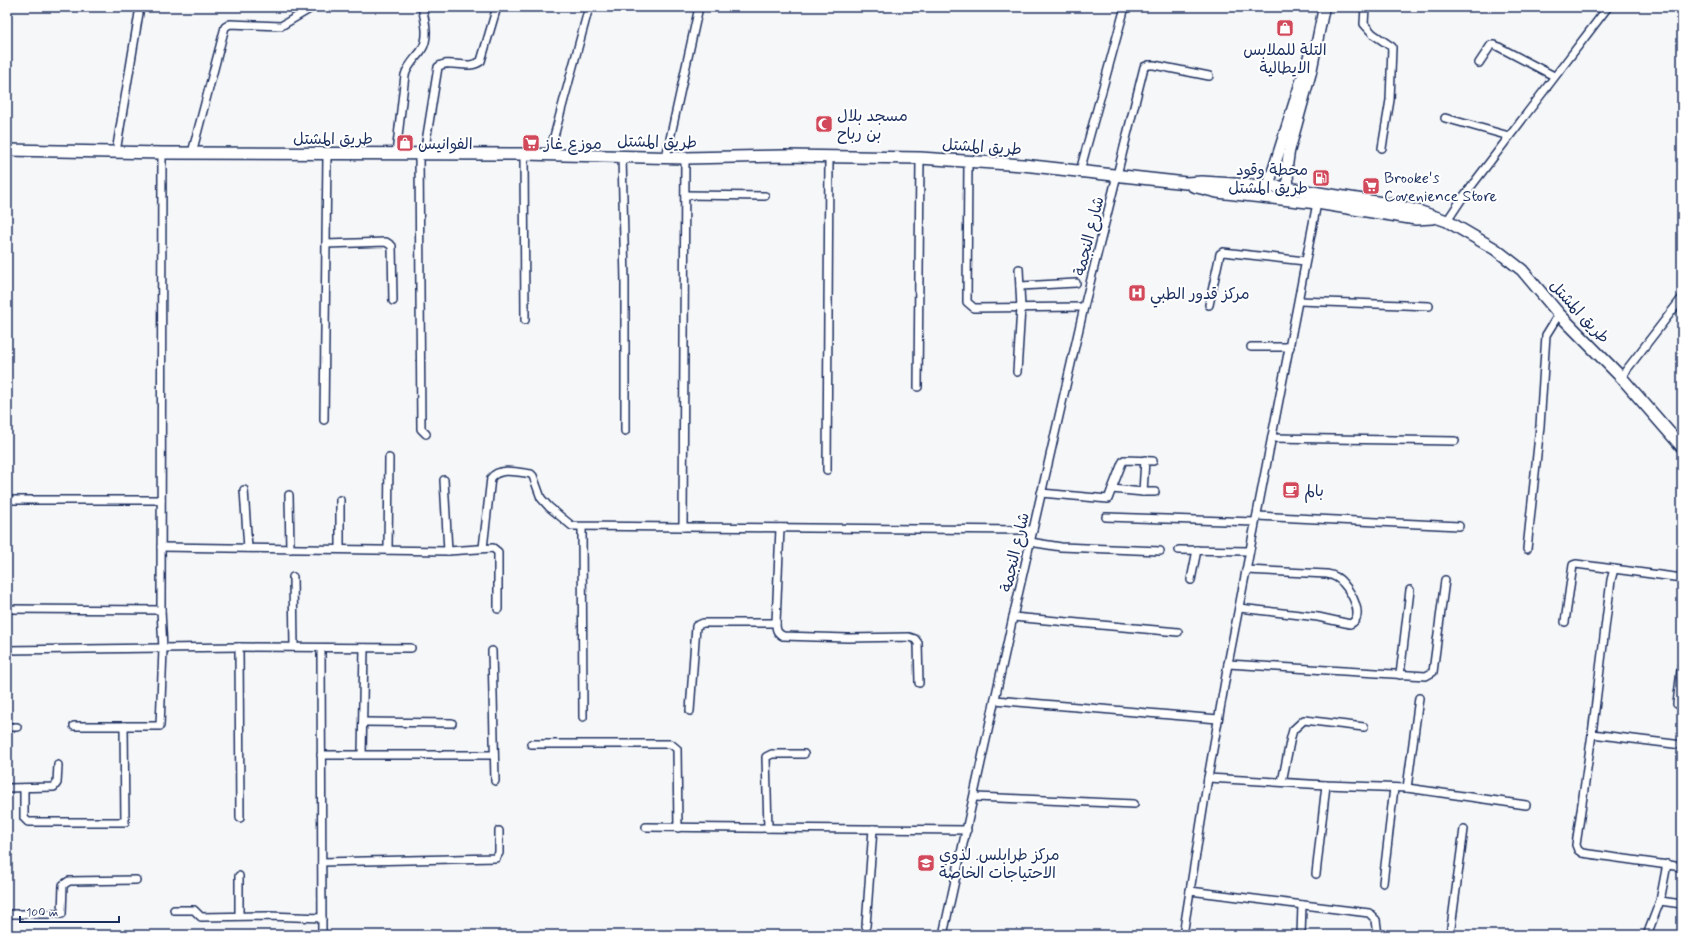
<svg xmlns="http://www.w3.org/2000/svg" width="1689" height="942" viewBox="0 0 1689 942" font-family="Mynerve,'Playpen Sans Arabic',sans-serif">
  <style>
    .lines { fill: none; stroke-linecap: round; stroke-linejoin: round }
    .street-casing { stroke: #1b2f5e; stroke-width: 10 }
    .secondary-casing { stroke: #1b2f5e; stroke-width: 13 }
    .primary-casing { stroke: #1b2f5e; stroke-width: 14 }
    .street { stroke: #fff; stroke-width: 7 }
    .secondary { stroke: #fff; stroke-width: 10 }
    .primary { stroke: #fff; stroke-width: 11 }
    .labels { text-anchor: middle; stroke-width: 4; stroke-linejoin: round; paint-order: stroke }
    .poi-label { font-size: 16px; fill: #1b2f5e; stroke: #fff; text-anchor: start }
    .street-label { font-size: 16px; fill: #1b2f5e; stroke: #fff }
  </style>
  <rect width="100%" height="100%" fill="#f6f7f9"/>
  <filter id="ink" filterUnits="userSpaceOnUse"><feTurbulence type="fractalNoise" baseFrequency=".025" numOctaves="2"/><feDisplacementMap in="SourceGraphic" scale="8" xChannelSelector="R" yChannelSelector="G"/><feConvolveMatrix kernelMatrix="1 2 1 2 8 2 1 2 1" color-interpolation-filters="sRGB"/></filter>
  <g filter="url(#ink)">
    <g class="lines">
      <defs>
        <g id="street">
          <polyline points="1365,7 1364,24 1373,34 1392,47 1390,100 1382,148"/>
          <polyline points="1479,63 1491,45 1495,45 1554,76"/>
          <polyline points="1445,118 1509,136"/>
          <polyline points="116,152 140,7"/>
          <polyline points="192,153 225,27 230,24 281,26 313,7"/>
          <path d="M396,154L405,75C408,65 415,59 421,51C430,38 425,21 422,7"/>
          <polyline points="419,154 421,429 426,434"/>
          <path d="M424,154L438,67C448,58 468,71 481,61L497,7"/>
          <polyline points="524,154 525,320"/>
          <polyline points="549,155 589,7"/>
          <polyline points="622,156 625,282 625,431"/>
          <polyline points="666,157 699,7"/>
          <polyline points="968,160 967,302 974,308 1084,307"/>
          <polyline points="1080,171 1125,7"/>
          <polyline points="685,195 765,196"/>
          <polyline points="1447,221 1463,197 1608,7"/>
          <polyline points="326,244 386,242 392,246 393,301"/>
          <polyline points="1020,286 1076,283"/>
          <polyline points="1299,301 1429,306"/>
          <polyline points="1209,305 1220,254 1223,252 1305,261"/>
          <polyline points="1251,347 1290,347"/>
          <polyline points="1017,372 1021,308 1019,269"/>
          <polyline points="1621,377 1682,298"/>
          <polyline points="918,387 920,158"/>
          <polyline points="324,420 327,154"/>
          <polyline points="1272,438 1455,441"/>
          <polyline points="1145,460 1143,492 1155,492"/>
          <polyline points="827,470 829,158"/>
          <polyline points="444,480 448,551"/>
          <polyline points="1112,489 1143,492"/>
          <polyline points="244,490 248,548"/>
          <polyline points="1041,493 1108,499 1122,463 1124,460 1153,461"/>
          <polyline points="289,495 290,549"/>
          <polyline points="7,500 161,500"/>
          <polyline points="340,500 340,549"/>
          <polyline points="1257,516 1459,526"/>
          <polyline points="1106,517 1255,522"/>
          <polyline points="582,527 583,717"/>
          <polyline points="683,527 685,158"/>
          <path d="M780,528L776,623C776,630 777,633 783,636L848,638L909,637L915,639L918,643L919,683"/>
          <polyline points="1030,542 1061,547 1160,551"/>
          <polyline points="161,547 448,551 493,548 498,552 498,609"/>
          <path d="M483,548L491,478C499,467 518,472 531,474L533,476L541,498L549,507L572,526L1033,530"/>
          <polyline points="1527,549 1540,426 1546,335 1559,314"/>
          <polyline points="388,550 389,458"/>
          <polyline points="1179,550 1249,551"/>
          <polyline points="1614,569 1611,580 1592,734 1576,845 1578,850 1582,853 1682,867"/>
          <polyline points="293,577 294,647"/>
          <polyline points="1191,580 1197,550"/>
          <path d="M1239,608L1318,617L1350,624C1366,617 1351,592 1343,583C1339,578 1333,575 1327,574L1246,570"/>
          <polyline points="7,609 161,610"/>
          <polyline points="1013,617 1178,632"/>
          <polyline points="1565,622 1573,565 1576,564 1682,578"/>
          <polyline points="239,647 240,818"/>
          <polyline points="321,648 322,935"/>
          <polyline points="7,650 239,647 411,648"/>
          <polyline points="492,651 495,781"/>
          <polyline points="1228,664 1426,676 1433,672 1445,580"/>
          <polyline points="1400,675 1410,590"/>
          <polyline points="995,700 1218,719"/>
          <polyline points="1677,704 1682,662"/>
          <polyline points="690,711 696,626 703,623 776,623"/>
          <polyline points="363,722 452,723"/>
          <polyline points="74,726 160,726 163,649 161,610 162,153"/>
          <polyline points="7,727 17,727"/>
          <polyline points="1592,734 1682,745"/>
          <polyline points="531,744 671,744 677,749 678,828"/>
          <polyline points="362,754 364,648"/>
          <polyline points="321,755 494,755"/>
          <polyline points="1208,778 1326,785 1407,788 1526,805"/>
          <polyline points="1282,782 1291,737 1293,730 1304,720 1364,727"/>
          <polyline points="7,788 54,787 57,783 58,765"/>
          <polyline points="24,788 24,818 28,822 125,822 124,726"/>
          <polyline points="1407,788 1419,698"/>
          <polyline points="975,797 1134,804"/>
          <polyline points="646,827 967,830"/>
          <polyline points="768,828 766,757 772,754 804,754"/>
          <polyline points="322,862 496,858 499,853 499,831"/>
          <polyline points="1316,874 1326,785"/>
          <polyline points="1383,883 1394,788"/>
          <polyline points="1190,891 1369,913 1376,920 1378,935"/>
          <polyline points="1660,901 1682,904"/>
          <polyline points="174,910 194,910 201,917 269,916 322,918"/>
          <polyline points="7,914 62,914 63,885 69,881 136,880"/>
          <polyline points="239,916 239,876"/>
          <polyline points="866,926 873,829"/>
          <polyline points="943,935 1013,617 1084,307 1144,67 1149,65 1154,65 1209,76"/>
          <polyline points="1183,935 1208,778 1228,664 1317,203"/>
          <polyline points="1301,935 1302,905"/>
          <polyline points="1450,935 1464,829"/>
          <polyline points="1647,935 1660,901 1667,864"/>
        </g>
        <g id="secondary">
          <polyline points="1266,193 1309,56"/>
          <polyline points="1289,196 1287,166 1289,152 1311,72 1324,7"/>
        </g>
        <g id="primary">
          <polyline points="7,150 162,153 524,154 685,158 786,156 920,158 1023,165 1186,183 1202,182 1280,187 1389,204 1418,211 1447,221 1495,249 1522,270 1559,314 1621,377 1682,447"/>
          <polyline points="1193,186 1217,192 1317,203 1416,219 1432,218"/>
        </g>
      </defs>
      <!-- street casing -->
      <use href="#street" class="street-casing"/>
      <!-- secondary casing -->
      <use href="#secondary" class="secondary-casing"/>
      <!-- primary casing -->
      <use href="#primary" class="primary-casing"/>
      <!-- street -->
      <use href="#street" class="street"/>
      <!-- secondary -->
      <use href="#secondary" class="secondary"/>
      <!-- primary -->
      <use href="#primary" class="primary"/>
    </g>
  </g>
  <!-- icons -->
  <defs>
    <symbol id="shop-square" viewBox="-11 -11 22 22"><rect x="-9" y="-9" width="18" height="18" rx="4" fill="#d1495b" stroke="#fff"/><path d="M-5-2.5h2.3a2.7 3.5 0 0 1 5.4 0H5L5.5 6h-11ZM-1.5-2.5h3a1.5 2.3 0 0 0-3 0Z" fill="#fff"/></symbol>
    <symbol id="mosque-square" viewBox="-11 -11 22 22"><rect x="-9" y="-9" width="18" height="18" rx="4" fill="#d1495b" stroke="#fff"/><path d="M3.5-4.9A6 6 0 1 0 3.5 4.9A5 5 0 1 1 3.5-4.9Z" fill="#fff"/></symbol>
    <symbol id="supermarket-square" viewBox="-11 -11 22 22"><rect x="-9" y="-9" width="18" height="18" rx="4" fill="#d1495b" stroke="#fff"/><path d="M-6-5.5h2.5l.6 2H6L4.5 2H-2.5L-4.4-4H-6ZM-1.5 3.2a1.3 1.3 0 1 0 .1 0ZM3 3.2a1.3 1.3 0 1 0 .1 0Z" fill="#fff"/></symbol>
    <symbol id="fuel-square" viewBox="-11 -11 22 22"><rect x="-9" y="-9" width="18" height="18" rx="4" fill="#d1495b" stroke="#fff"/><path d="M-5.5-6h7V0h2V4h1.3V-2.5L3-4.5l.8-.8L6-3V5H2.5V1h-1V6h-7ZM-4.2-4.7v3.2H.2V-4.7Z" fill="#fff"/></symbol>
    <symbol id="hospital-square" viewBox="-11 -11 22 22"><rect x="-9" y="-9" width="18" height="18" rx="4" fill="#d1495b" stroke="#fff"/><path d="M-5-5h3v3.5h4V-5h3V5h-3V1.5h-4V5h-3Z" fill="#fff"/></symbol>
    <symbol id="cafe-square" viewBox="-11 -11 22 22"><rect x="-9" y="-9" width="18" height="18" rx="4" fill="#d1495b" stroke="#fff"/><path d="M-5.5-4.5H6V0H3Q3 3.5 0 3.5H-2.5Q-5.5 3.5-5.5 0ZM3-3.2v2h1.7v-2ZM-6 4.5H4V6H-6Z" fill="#fff"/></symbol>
    <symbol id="school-square" viewBox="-11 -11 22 22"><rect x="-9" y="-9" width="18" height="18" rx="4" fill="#d1495b" stroke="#fff"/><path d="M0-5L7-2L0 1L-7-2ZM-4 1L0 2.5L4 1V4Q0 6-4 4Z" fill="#fff"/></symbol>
  </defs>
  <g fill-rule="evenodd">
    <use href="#shop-square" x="1275" y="18" width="20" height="20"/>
    <use href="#mosque-square" x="814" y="114" width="20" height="20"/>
    <use href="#shop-square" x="395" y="133" width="20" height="20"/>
    <use href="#supermarket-square" x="521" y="133" width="20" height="20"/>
    <use href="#fuel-square" x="1311" y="168" width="20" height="20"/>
    <use href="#supermarket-square" x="1361" y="176" width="20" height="20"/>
    <use href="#hospital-square" x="1127" y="283" width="20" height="20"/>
    <use href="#cafe-square" x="1281" y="480" width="20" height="20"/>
    <use href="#school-square" x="916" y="853" width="20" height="20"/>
  </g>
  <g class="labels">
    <!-- poi labels -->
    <g class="poi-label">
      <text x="1285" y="55" text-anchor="middle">التلة للملابس<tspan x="1285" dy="18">الايطالية</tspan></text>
      <text x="837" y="121">مسجد بلال<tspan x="837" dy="18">بن رباح</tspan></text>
      <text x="418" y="149">الفوانيس</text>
      <text x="544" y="149">موزع غاز</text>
      <text x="1308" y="175" text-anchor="end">محطة وقود<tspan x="1308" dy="18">طريق المشتل</tspan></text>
      <text x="1384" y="183">Brooke's<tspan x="1384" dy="18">Covenience Store</tspan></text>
      <text x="1150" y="299">مركز قدور الطبي</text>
      <text x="1304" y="496">بالم</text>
      <text x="939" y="860">مركز طرابلس. لذوي<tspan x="939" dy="18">الاحتياجات الخاصة</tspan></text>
    </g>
    <!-- street labels -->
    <g class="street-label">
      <text x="333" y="144">طريق المشتل</text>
      <text transform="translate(657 141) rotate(1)" y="6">طريق المشتل</text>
      <text transform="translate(982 146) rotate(4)" y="6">طريق المشتل</text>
      <text transform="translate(1088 236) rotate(-76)" y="6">شارع النجمة</text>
      <text transform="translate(1580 311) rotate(47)" y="6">طريق المشتل</text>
      <text transform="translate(1014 552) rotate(-77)" y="6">شارع النجمة</text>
    </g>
  </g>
  <!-- margin -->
  <rect width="1689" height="942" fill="none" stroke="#fff" stroke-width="24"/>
  <rect x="12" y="12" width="1665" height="918" fill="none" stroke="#1b2f5e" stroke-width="1.5" filter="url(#ink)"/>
  <!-- scale -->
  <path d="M20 916v6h99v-6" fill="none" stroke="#1b2f5e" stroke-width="2"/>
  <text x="26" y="916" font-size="12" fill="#1b2f5e" stroke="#ffffff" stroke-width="3" paint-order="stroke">100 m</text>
</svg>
